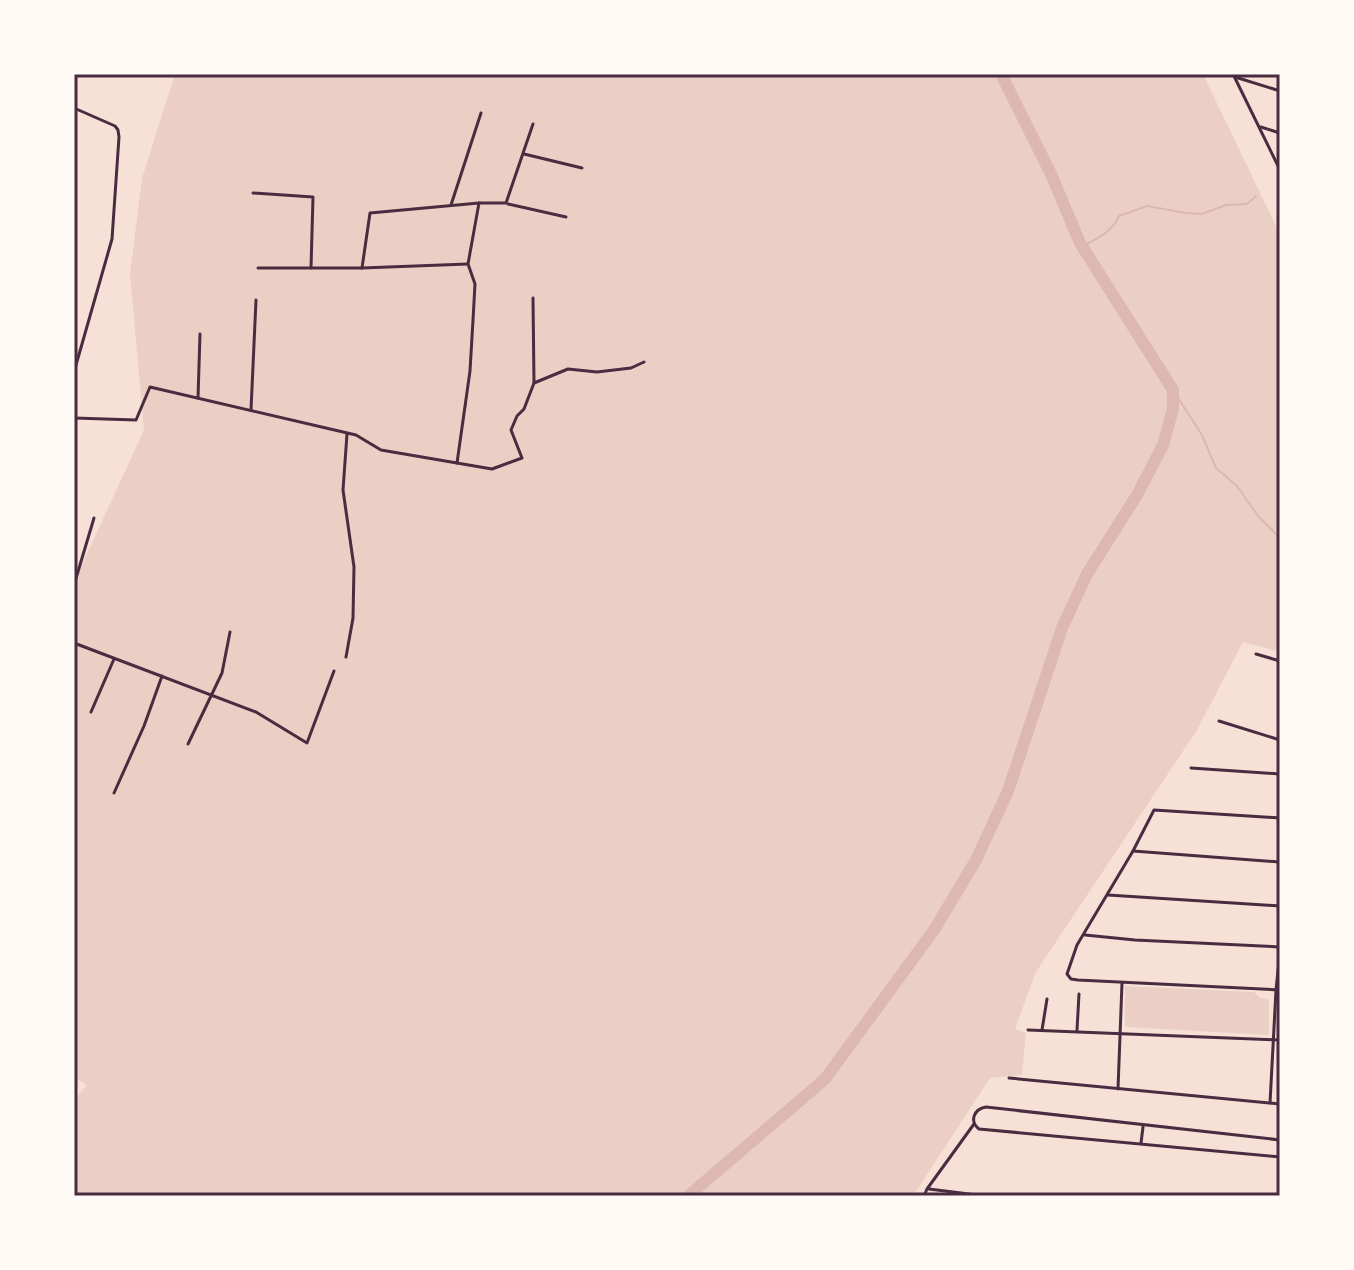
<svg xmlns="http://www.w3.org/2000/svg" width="1354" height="1270" viewBox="0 0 1354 1270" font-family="Quicksand,sans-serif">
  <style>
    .green { fill: #ebcfc5 }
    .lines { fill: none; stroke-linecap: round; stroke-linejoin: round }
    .stream { stroke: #dcb8b0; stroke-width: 2 }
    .river { stroke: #dcb8b0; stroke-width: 12 }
    .minor { stroke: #4a2c40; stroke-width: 3 }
    .neatline { fill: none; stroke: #4a2c40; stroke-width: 3 }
  </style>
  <rect width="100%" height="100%" fill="#f7e1d7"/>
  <!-- green -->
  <g class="green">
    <polygon points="175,74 1203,74 1280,234 1280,615 1278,618 1280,619 1280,652 1243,642 1197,730 1036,972 1015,1029 1026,1033 1022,1075 990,1078 913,1196 74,1196 74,1100 87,1085 74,1078 74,582 144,430 130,274 142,178"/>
    <polygon points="1125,986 1254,992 1261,998 1269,1000 1269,1035 1125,1027"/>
  </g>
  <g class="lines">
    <!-- stream -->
    <g class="stream">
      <path d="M1082,246C1097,239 1112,232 1119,216L1147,206L1186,213L1202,214L1226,205L1247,204L1256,196"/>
      <polyline points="1173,390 1202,435 1216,468 1237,486 1258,516 1280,538"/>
    </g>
    <!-- river -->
    <polyline class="river" points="688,1196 825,1079 934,930 976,860 1008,791 1062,628 1087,574 1137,495 1163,445 1173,409 1173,390 1080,243 1051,174 1001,74"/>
    <!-- minor -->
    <g class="minor">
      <polyline points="1233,74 1280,170"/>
      <polyline points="1235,77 1280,91"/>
      <polyline points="74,108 115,126 118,130 119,137 112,239 74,372"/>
      <polyline points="1261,127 1280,133"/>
      <polyline points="524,154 582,168"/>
      <polyline points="253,193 313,197 311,268"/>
      <polyline points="508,204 566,217"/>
      <polyline points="451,205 481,113"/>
      <polyline points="258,268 362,268 468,264"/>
      <polyline points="362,268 370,213 479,203 506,203 533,124"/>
      <polyline points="533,298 534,383"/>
      <polyline points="198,398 200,334"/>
      <polyline points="251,410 256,300"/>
      <polyline points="74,418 136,420 150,387 356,435 381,450 492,469 522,458 511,430 517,416 524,409 534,383 568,369 597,372 631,368 644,362"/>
      <polyline points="457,463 470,371 473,320 475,284 468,264 479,203"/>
      <polyline points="74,585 94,518"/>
      <polyline points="74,643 256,712 307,743 334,671"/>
      <polyline points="1256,654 1280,661"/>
      <polyline points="346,657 353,618 354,567 343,490 347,434"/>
      <polyline points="91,712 114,659"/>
      <polyline points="1219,721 1280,740"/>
      <polyline points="188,744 222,673 230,632"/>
      <polyline points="1191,768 1280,774"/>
      <polyline points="114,793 144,726 162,676"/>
      <polyline points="1280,818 1154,810 1133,851 1077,945 1067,974 1071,979 1078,980 1280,990"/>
      <polyline points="1133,851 1280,862"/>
      <polyline points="1108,895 1280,906"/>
      <polyline points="1085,935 1135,940 1280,947"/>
      <polyline points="1028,1030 1280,1040"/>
      <polyline points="1042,1030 1047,999"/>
      <polyline points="1077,1030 1079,994"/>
      <polyline points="1009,1078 1280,1104"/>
      <polyline points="1118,1089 1122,983"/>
      <polyline points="1270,1103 1276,990 1280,951"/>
      <path d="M1280,1140L986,1107C974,1109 969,1121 979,1129L1280,1157"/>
      <polyline points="1141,1143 1143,1127"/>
      <polyline points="929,1189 985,1196"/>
      <polyline points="924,1196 927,1189 974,1124"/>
    </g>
  </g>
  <!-- border -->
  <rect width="1354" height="1270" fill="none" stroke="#fffaf5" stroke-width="152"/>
  <rect x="76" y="76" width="1202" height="1118" class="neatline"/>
</svg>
